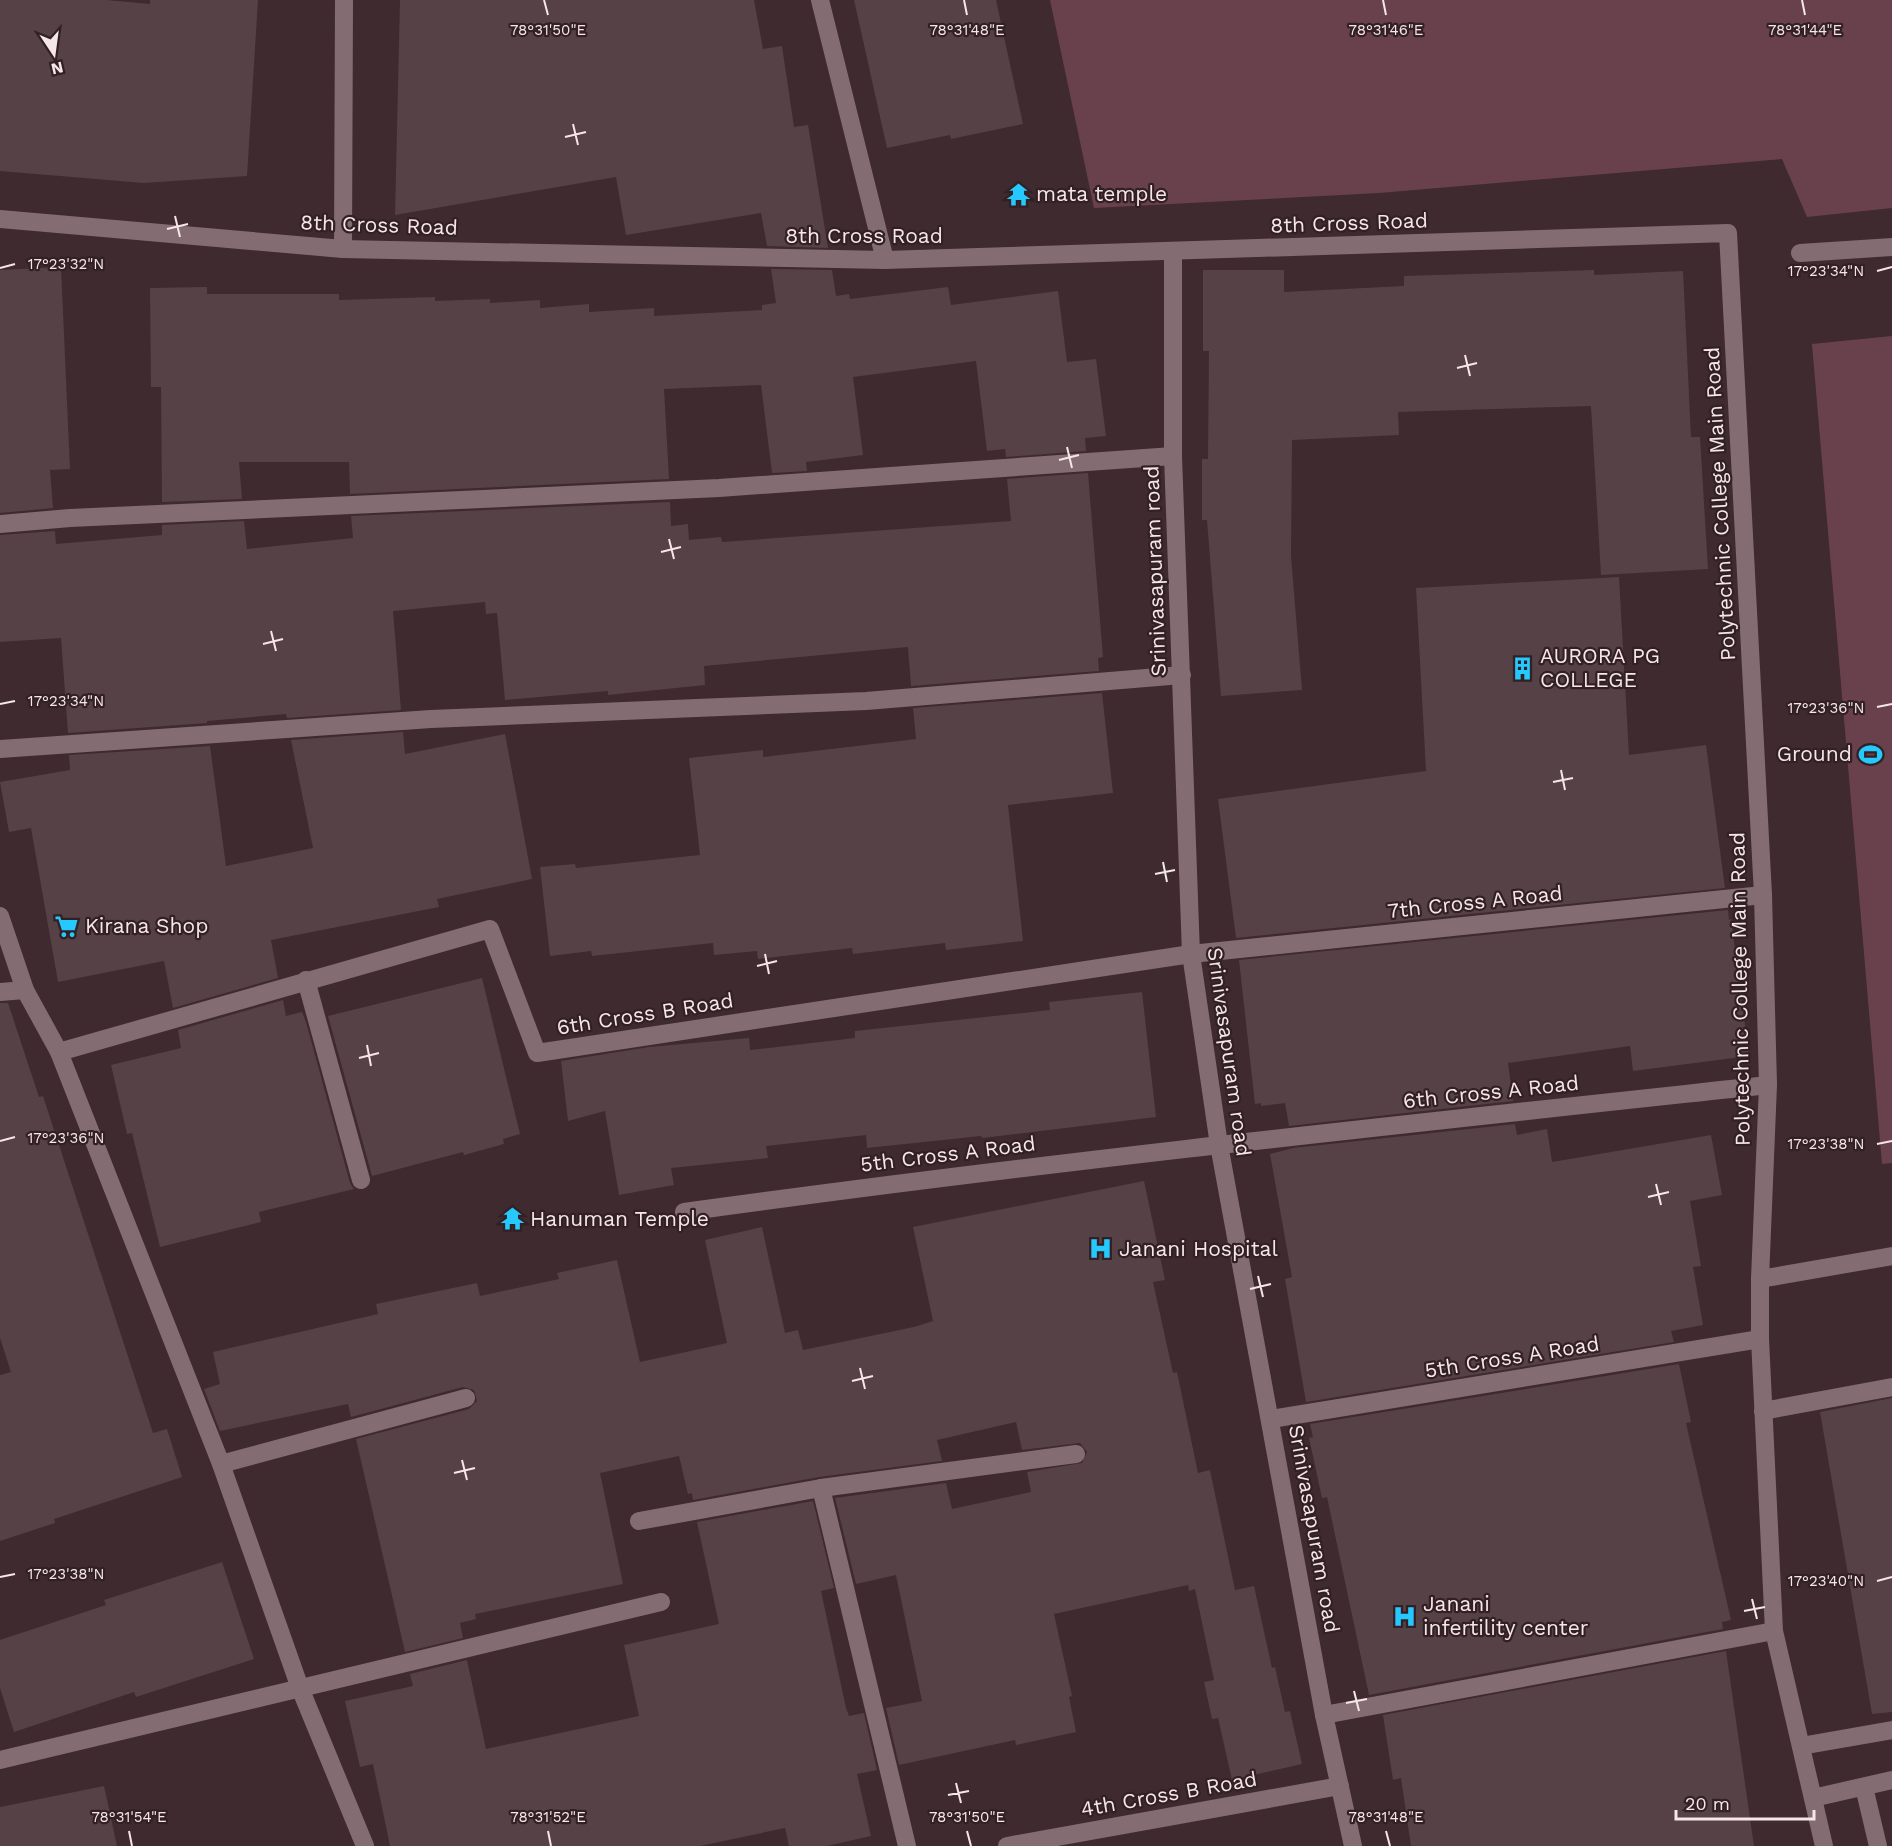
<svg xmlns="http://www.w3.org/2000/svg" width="1892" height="1846" viewBox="0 0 1892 1846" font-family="'Work Sans',sans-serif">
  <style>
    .green { fill: #69414c }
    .building { fill: #564146 }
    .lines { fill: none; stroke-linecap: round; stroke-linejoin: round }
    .lane { stroke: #846d72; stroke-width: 18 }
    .street { stroke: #846d72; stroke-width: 18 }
    .ticks { fill: none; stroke: #f4e6e9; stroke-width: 2 }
    .labels { text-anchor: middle; stroke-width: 4.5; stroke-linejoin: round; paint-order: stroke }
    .poi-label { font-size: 21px; fill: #f4e6e9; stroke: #332025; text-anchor: start }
    .street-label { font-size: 21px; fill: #f4e6e9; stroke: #332025 }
    .ticks-label { font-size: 15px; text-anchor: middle; fill: #f4e6e9; stroke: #332025; stroke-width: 4.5; stroke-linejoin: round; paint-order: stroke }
  </style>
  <rect width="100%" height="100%" fill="#3e2a2f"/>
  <!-- green -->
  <g class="green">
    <polygon points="1050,0 1892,0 1892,208 1807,217 1782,159 1379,193 1094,208"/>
    <polygon points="1892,336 1892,1163 1882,1164 1812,344"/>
  </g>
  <!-- building -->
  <g class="building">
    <polygon points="0,0 106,0 150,4 150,0 258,0 247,176 144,183 0,171"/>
    <polygon points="400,0 754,0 763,49 782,46 794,127 808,125 828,248 767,246 761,213 626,235 616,177 395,215"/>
    <polygon points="854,0 996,0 1023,124 951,139 950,135 887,148"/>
    <polygon points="61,267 70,469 50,470 53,508 0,513 0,270"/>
    <polygon points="771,269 832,270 836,296 849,294 850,299 948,287 951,305 1058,291 1067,362 1096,359 1106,436 1085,438 1086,451 1006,457 1005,449 987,451 976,361 853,377 863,455 806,462 807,471 772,473 761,385 664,389 669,479 350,494 349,462 239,462 242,499 162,502 161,387 151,387 150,288 207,287 207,294 339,294 339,300 435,297 435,301 490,299 490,303 540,300 540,308 589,304 589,312 654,308 654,316 762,310 762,305 776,303"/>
    <polygon points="1203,270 1284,270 1284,292 1404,286 1404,276 1594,270 1594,275 1683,271 1691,437 1700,437 1708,569 1601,575 1591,406 1398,412 1399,435 1292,440 1291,556 1302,690 1221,696 1207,520 1202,520 1202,459 1208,459 1209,351 1203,351"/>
    <polygon points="1088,473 1103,657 1098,658 1099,671 911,686 908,647 704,666 705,685 608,695 608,691 505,700 497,613 486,614 485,602 393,611 401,710 287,718 286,714 207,721 207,723 68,733 61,638 0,642 0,535 55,531 56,544 162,535 162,525 244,521 247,549 353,538 351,516 670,502 671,526 688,524 689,540 721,537 722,542 1011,521 1007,479"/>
    <polygon points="1619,577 1629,755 1706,745 1725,888 1236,938 1218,799 1426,771 1416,588"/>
    <polygon points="1102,693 1113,793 1008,805 1023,941 946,950 945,943 853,954 852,948 758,959 757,951 714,955 713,943 592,956 591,951 550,956 540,867 575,864 576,868 700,855 689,758 763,750 763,757 916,739 913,708"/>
    <polygon points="403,732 405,754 505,734 532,879 437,899 439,907 271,940 278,978 173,1008 164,961 58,982 31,828 9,832 0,782 70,770 69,755 210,746 226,866 313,848 291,740"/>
    <polygon points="1728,910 1729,920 1731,919 1749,1056 1633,1071 1630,1046 1508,1063 1513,1101 1289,1126 1285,1103 1261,1106 1261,1103 1255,1104 1239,960"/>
    <polygon points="482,978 520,1134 503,1139 504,1144 464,1155 463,1152 372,1176 328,1016"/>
    <polygon points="1142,992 1156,1117 982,1138 981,1136 867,1148 866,1135 766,1146 768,1158 671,1168 674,1185 619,1195 605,1111 568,1121 561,1061 649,1047 749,1038 750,1050 855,1038 855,1031 1050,1010 1049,1002"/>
    <polygon points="283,1000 286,1016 302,1012 306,1022 350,1183 354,1189 259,1212 261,1222 160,1247 132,1133 127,1134 111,1065 181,1048 178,1030"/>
    <polygon points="0,1003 8,1003 39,1097 43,1096 153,1433 167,1429 182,1477 54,1519 55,1523 0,1541 0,1375 11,1372 0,1338"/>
    <polygon points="1515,1124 1517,1135 1547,1129 1552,1162 1711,1135 1722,1195 1690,1201 1701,1266 1693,1267 1703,1325 1671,1331 1674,1342 1306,1402 1285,1279 1292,1277 1270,1154 1293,1148"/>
    <polygon points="1144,1181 1165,1280 1153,1282 1173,1373 1177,1372 1198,1473 1210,1470 1235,1590 1254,1586 1272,1668 1275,1667 1285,1712 1290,1711 1302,1764 1232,1780 1218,1718 1212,1719 1204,1682 1214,1680 1195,1589 1189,1591 1188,1585 1054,1614 1072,1696 1069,1697 1076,1732 1016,1745 1015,1740 899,1765 886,1708 922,1701 896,1575 856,1584 835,1498 946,1483 952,1509 1031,1492 1027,1472 1082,1463 1087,1452 1080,1443 1022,1450 1016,1422 937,1440 942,1461 819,1477 693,1500 692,1493 688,1494 679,1456 600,1473 623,1584 475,1614 476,1619 460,1623 463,1638 405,1652 356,1439 469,1409 477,1401 474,1390 463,1387 351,1417 348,1404 220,1431 204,1389 220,1384 213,1352 378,1314 376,1304 477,1283 480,1296 559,1279 557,1273 617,1260 640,1362 727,1343 705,1240 762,1227 785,1333 798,1330 803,1350 914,1327 933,1321 913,1227"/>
    <polygon points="1679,1364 1691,1422 1686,1423 1731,1620 1722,1622 1723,1629 1369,1695 1327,1497 1322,1498 1309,1438 1313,1437 1310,1424"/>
    <polygon points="1892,1398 1892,1712 1872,1714 1820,1412"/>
    <polygon points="813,1501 834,1588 821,1591 846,1708 849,1716 864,1713 877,1770 857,1774 871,1836 827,1846 789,1846 785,1828 700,1846 390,1846 373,1764 360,1767 345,1701 413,1686 410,1674 467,1660 486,1749 639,1716 624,1645 719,1624 697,1522"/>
    <polygon points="222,1562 254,1659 136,1697 134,1692 14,1732 0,1688 0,1640 106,1605 104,1600"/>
    <polygon points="1726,1651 1754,1846 1411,1846 1401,1778 1393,1780 1383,1715"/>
    <polygon points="104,1786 117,1846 0,1846 0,1807"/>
  </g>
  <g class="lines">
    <!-- lane -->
    <g class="lane">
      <polyline points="1800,253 1892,247"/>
      <polyline points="1760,1279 1892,1256"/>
    </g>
    <!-- street -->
    <g class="street">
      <polyline points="820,0 885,260"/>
      <polyline points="0,219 343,249 885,260 1728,233 1763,895 1768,1085 1760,1279 1760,1339 1774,1631 1824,1846"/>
      <polyline points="343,249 344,0"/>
      <polyline points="1173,252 1173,456 1191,954 1219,1145 1324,1715 1353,1846"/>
      <polyline points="0,524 70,518 719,488 1173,456"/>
      <polyline points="0,749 431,719 866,701 1182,675"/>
      <polyline points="0,916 25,990 59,1052 221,1464 300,1688 365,1846"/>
      <polyline points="306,980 361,1180"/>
      <polyline points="0,992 25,990"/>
      <polyline points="59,1052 490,929 537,1053 1191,954 1763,895"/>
      <path d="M684,1212C1044,1162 1406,1124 1768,1085"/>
      <polyline points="1763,1411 1892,1387"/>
      <polyline points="1271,1419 1760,1339"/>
      <polyline points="221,1464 466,1398"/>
      <polyline points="639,1521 821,1488"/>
      <polyline points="1324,1715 1774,1631"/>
      <polyline points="1801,1746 1892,1730"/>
      <polyline points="0,1760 661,1602"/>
      <polyline points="1864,1787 1878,1846"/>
      <polyline points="1813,1798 1892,1780"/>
      <polyline points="907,1846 821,1488 1076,1454"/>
      <polyline points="1007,1846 1340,1786"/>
    </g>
  </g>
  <!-- ticks -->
  <path class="ticks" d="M544,0L548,15M964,0L967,15M1383,0L1386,15M1802,0L1805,15M573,124L578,145M565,137L586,132M175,216L180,237M167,229L188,224M0,268L15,264M1877,271L1892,267M1465,355L1470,376M1457,368L1477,363M1067,447L1072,468M1059,460L1079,455M669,539L674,559M661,552L681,547M271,631L276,651M263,644L283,639M0,704L15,701M1877,707L1892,704M1561,770L1565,790M1553,782L1573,778M1163,862L1167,882M1155,874L1175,870M765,954L769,974M757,966L777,961M367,1045L371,1066M359,1058L379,1053M0,1141L15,1137M1877,1144L1892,1141M1656,1184L1661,1205M1648,1197L1669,1192M1258,1276L1263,1297M1250,1289L1271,1284M860,1368L865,1389M852,1381L873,1376M462,1460L467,1480M454,1473L475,1468M0,1577L15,1574M1877,1581L1892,1577M1752,1599L1757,1619M1744,1611L1765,1607M1354,1691L1359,1711M1346,1703L1367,1699M956,1783L961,1803M948,1795L969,1791M129,1831L132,1846M548,1831L551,1846M967,1831L971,1846M1386,1831L1390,1846"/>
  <!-- icons -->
  <defs>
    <symbol id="temple-bare" viewBox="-9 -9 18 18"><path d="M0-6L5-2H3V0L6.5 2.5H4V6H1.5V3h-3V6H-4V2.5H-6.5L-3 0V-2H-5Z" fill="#25c9fe" stroke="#332025" stroke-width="2.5" paint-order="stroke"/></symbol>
    <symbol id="building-bare" viewBox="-9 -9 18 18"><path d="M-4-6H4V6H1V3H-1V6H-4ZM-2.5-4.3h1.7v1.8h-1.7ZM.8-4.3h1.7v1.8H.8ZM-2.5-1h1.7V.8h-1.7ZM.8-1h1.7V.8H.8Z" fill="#25c9fe" stroke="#332025" stroke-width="2.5" paint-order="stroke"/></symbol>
    <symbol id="stadium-bare" viewBox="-9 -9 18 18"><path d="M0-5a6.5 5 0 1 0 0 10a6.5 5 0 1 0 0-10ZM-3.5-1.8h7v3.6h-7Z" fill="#25c9fe" stroke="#332025" stroke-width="2.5" paint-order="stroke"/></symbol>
    <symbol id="supermarket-bare" viewBox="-9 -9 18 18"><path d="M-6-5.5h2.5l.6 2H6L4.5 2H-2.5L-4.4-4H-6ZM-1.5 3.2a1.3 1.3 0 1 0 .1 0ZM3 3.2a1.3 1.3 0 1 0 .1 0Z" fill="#25c9fe" stroke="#332025" stroke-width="2.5" paint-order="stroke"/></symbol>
    <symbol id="hospital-bare" viewBox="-9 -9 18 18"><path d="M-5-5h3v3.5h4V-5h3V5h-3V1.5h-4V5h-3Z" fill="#25c9fe" stroke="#332025" stroke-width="2.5" paint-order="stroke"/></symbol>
  </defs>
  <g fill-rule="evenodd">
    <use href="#temple-bare" x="1002" y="178" width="33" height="33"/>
    <use href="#building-bare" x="1506" y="652" width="33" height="33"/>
    <use href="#stadium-bare" x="1854" y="738" width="33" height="33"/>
    <use href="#supermarket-bare" x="50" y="910" width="33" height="33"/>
    <use href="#temple-bare" x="496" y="1202" width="33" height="33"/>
    <use href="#hospital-bare" x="1084" y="1232" width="33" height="33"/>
    <use href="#hospital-bare" x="1388" y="1600" width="33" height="33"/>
  </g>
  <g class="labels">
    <!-- poi labels -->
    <g class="poi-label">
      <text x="1036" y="201">mata temple</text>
      <text x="1540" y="663">AURORA PG<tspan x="1540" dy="24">COLLEGE</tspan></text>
      <text x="1852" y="761" text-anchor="end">Ground</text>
      <text x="85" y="933">Kirana Shop</text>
      <text x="530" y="1226">Hanuman Temple</text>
      <text x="1119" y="1256">Janani Hospital</text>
      <text x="1423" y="1611">Janani<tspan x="1423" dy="24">infertility center</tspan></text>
    </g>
    <!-- street labels -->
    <g class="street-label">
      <text transform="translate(1349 223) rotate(-2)" y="7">8th Cross Road</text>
      <text transform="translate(379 225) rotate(2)" y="7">8th Cross Road</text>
      <text x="864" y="243">8th Cross Road</text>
      <text transform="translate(1720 504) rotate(-93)" y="7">Polytechnic College Main Road</text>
      <text transform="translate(1155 571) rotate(-92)" y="7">Srinivasapuram road</text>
      <text transform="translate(1475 902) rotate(-6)" y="7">7th Cross A Road</text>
      <text transform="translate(1740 989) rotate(-91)" y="7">Polytechnic College Main Road</text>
      <text transform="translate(645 1014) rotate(-9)" y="7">6th Cross B Road</text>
      <text transform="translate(1229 1052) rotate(82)" y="7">Srinivasapuram road</text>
      <text transform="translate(1491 1092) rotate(-6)" y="7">6th Cross A Road</text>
      <text transform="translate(948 1154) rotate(-7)" y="7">5th Cross A Road</text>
      <text transform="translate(1512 1357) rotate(-9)" y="7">5th Cross A Road</text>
      <text transform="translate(1314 1529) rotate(80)" y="7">Srinivasapuram road</text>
      <text transform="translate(1169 1794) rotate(-10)" y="7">4th Cross B Road</text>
    </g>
  </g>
  <g class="ticks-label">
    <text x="548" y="35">78°31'50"E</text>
    <text x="967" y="35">78°31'48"E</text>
    <text x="1386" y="35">78°31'46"E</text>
    <text x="1805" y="35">78°31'44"E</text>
    <text x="66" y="269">17°23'32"N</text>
    <text x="1826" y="276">17°23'34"N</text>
    <text x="66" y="706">17°23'34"N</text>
    <text x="1826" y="713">17°23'36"N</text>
    <text x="66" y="1143">17°23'36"N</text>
    <text x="1826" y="1149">17°23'38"N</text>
    <text x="66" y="1579">17°23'38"N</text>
    <text x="1826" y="1586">17°23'40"N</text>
    <text x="129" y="1822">78°31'54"E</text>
    <text x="548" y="1822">78°31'52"E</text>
    <text x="967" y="1822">78°31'50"E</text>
    <text x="1386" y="1822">78°31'48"E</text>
  </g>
  <!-- north arrow -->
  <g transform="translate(54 54) rotate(167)" stroke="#332025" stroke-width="4.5" paint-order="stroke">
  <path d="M0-4.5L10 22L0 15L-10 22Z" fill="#f4e6e9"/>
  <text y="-9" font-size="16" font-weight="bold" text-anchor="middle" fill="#f4e6e9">N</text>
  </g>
  <!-- scale -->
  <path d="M1676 1810v9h138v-9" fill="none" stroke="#f4e6e9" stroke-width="3"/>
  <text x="1685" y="1810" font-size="18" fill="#f4e6e9" stroke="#332025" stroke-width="4.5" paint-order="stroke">20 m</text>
</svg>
